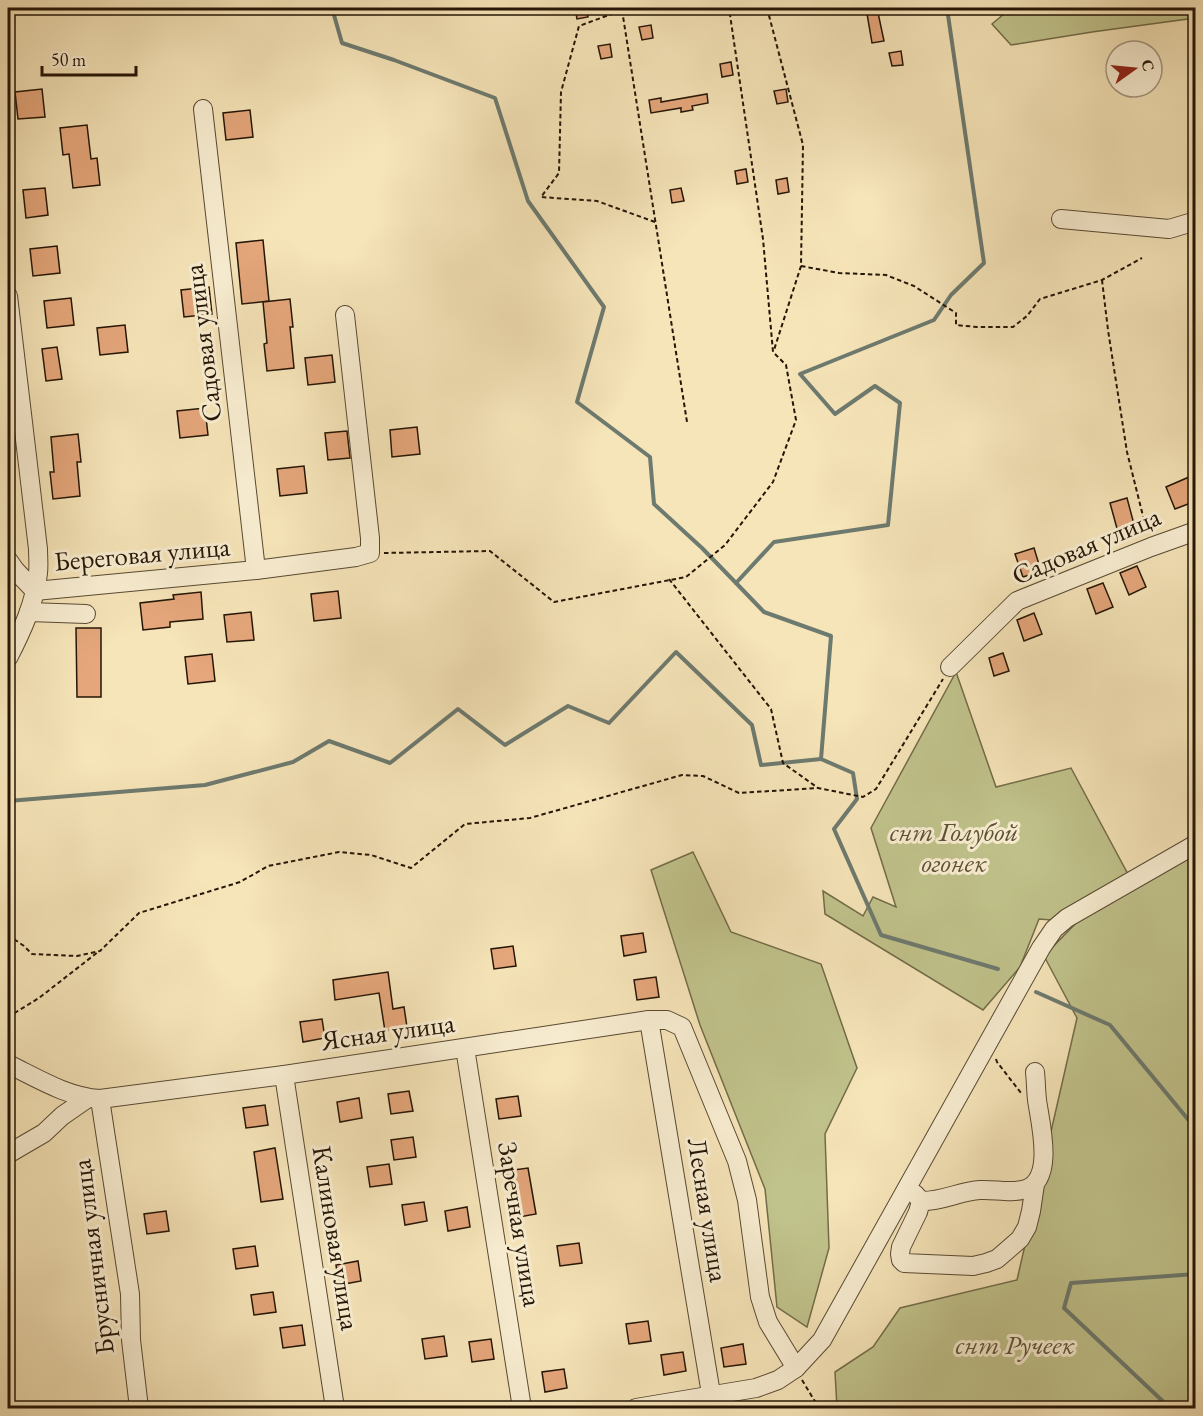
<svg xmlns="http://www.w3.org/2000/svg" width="1203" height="1416" viewBox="0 0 1203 1416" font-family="'EB Garamond',serif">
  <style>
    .green { fill: #c1c38c; stroke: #726c49; stroke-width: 1.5 }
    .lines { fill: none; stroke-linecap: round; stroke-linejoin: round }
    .stream { stroke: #6d7a6f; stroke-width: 4 }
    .building { fill: #e5a77b; stroke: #241506; stroke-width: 1.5 }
    .minor-casing { stroke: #584933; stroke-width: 20 }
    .path { stroke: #241506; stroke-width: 2; stroke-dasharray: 4.5 3; stroke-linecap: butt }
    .minor { stroke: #f9eed2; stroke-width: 18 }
    .labels { text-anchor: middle; stroke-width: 6; stroke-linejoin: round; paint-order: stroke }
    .street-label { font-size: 27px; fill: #241506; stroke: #f9eed2 }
    .park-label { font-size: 27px; font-style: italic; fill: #5b5235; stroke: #f9eed2 }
  </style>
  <rect width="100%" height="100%" fill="#f6e5b9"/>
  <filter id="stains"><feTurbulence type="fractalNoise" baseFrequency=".00333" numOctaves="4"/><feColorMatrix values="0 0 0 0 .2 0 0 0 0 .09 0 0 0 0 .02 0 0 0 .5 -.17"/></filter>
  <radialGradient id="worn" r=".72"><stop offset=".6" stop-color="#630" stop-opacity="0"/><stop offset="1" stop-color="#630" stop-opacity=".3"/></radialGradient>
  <!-- green -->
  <g class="green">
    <polygon points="1011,8 1195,8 1195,18 1092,32 1011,45 992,24"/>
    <polygon points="956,672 996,787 1071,768 1128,874 1195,851 1195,1408 837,1408 835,1372 873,1347 900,1308 1017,1280 1077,1018 1044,956 1077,922 1039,919 1020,967 983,1010 825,914 823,891 863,916 873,897 896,907 871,828"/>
    <polygon points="693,852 731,932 821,964 857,1068 825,1134 829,1248 807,1327 777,1307 765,1189 700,1025 651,870"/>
  </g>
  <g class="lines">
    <!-- stream -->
    <g class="stream">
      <polyline points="332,8 342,43 394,60 495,98 528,201 604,307 577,402 650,457 654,504 702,548 736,583"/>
      <polyline points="947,8 984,263 951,295 934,320 800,374 835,414 875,386 900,403 888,525 774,542 736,583 764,612 831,636 821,759 853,773 857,799 834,829 881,935 998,969"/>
      <polyline points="8,801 205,785 293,762 329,741 390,763 458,709 505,745 568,706 609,723 676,652 752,725 761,765 821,759"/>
      <polyline points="1036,992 1110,1025 1196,1129"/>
      <polyline points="1170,1408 1064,1308 1071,1283 1196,1274"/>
    </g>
  </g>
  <!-- building -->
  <g class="building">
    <polygon points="575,8 586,8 588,17 577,19"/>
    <polygon points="866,8 877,8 884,41 872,43"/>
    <polygon points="651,25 653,38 642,40 639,27"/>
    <polygon points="610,44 612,57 601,59 598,46"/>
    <polygon points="901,51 903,65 892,66 889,53"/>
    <polygon points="731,62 733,75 722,77 720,64"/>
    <polygon points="42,89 45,117 18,119 15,92"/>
    <polygon points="786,89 788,102 777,104 774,91"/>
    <polygon points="707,94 708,103 692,106 693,110 681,112 681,108 651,113 649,100 661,98 661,102"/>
    <polygon points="250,110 253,137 226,140 223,113"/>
    <polygon points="87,125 91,159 97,158 100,185 73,188 69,154 63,155 60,128"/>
    <polygon points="746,169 748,182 737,184 735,171"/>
    <polygon points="787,178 789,192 778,194 776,180"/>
    <polygon points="45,188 48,215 26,218 23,190"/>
    <polygon points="681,188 684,201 672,203 670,190"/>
    <polygon points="263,240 269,301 242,304 236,243"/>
    <polygon points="57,246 60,273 33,276 30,249"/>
    <polygon points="209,287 212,314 184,317 181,290"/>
    <polygon points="71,298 74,325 47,328 44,301"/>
    <polygon points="290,299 293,327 290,327 294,368 267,371 264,344 267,343 263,302"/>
    <polygon points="125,325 128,352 100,355 97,328"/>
    <polygon points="57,347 62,379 46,381 42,349"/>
    <polygon points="332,355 335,382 308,385 305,358"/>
    <polygon points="205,408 208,435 180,438 177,411"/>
    <polygon points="417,427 420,454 392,457 390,430"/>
    <polygon points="347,431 350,458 328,460 325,433"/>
    <polygon points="78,434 81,462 77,462 80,496 53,499 50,472 54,472 51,437"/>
    <polygon points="304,466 307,493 280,496 277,469"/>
    <polygon points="1196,474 1196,501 1175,509 1166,487"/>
    <polygon points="1127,498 1135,528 1118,532 1110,503"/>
    <polygon points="1034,548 1041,571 1023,577 1015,554"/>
    <polygon points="1137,566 1146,587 1129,595 1120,573"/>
    <polygon points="1103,583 1113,607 1096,614 1087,589"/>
    <polygon points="338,591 341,618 314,621 311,594"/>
    <polygon points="201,592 203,619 170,622 170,627 143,630 140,603 174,599 173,595"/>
    <polygon points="251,612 254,640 227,642 224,615"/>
    <polygon points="1034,613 1042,634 1024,641 1017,620"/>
    <polygon points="76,628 101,628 101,697 77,697"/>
    <polygon points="1003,653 1009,671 994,676 989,658"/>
    <polygon points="212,654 215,681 188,684 185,657"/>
    <polygon points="643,933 646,952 624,956 621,936"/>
    <polygon points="513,946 516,966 494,969 491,949"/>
    <polygon points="388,972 393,1009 404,1007 407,1027 385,1031 379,993 335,1000 333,980"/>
    <polygon points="656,977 659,997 637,1000 634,980"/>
    <polygon points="322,1019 325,1038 303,1042 300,1022"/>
    <polygon points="409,1091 413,1111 391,1114 388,1094"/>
    <polygon points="518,1096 521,1116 499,1119 496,1099"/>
    <polygon points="359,1098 362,1118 340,1122 337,1102"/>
    <polygon points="265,1105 268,1125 246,1128 243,1108"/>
    <polygon points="413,1137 416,1157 394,1160 391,1140"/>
    <polygon points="275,1148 283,1199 261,1202 254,1152"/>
    <polygon points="389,1164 392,1184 370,1187 367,1167"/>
    <polygon points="528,1168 536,1214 514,1218 506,1171"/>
    <polygon points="424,1202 427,1221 405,1225 402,1205"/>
    <polygon points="467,1207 470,1227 448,1231 445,1211"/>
    <polygon points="166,1211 169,1231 147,1234 144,1214"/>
    <polygon points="579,1243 582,1263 560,1266 557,1246"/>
    <polygon points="255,1246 258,1266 236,1269 233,1249"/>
    <polygon points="358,1261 361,1281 339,1285 336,1265"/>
    <polygon points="273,1292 276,1312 254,1315 251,1295"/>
    <polygon points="648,1321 651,1341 629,1344 626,1324"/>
    <polygon points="302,1325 305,1345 283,1348 280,1328"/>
    <polygon points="444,1336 447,1356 425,1359 422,1339"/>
    <polygon points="491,1339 494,1359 472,1362 469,1342"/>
    <polygon points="743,1344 746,1364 724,1367 721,1348"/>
    <polygon points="683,1352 686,1371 664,1375 661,1355"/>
    <polygon points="564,1369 567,1388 545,1392 542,1372"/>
  </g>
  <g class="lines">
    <defs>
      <g id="minor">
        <polyline points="203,109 256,570"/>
        <polyline points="1061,219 1169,229 1196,221"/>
        <path d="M8,296L38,549C38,557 39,565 38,573C35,603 22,631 8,658"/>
        <polyline points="8,560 15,570 35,591"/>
        <polyline points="35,591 256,570 356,557 370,553 370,538 345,315"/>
        <polyline points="29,612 86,614"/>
        <polyline points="950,667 1017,601 1151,547 1196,531"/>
        <polyline points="649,1020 713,1406"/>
        <polyline points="465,1048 522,1408"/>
        <path d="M8,1064C37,1078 67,1097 100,1099L284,1075L649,1020H667L682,1027L737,1161L747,1200L760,1297L768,1322L796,1368"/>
        <polyline points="284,1075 335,1408"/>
        <polyline points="100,1099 130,1294 131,1340 139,1408"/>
        <polyline points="8,1154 44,1133 62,1116 88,1098"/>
        <path d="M915,1194L921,1201C941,1202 960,1191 980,1190C995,1189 1011,1194 1026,1189C1055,1179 1040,1122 1037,1100C1036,1091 1036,1081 1035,1072"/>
        <polyline points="921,1201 918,1212 901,1247 900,1254 901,1260 904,1263 973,1266 986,1263 997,1259 1020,1239 1027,1227 1031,1211 1035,1184"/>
        <polyline points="636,1408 756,1388 778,1380 796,1368 822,1340 1041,948 1054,929 1067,918 1196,844"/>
      </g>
    </defs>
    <!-- minor casing -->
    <use href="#minor" class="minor-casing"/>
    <!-- path -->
    <g class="path">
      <polyline points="628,8 579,26 561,92 559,173 541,197 597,201 655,222"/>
      <polyline points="767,8 803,145 801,266 774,350"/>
      <polyline points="622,10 687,422"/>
      <polyline points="801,266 839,273 886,275 914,286 956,313 956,325 977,327 1013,327 1027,316 1040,299 1102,280 1142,258"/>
      <polyline points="1102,280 1108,330 1127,452 1147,532"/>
      <polyline points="384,553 490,551 554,602 686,577 725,545 773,482 796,420 786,365 773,352 763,239 729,8"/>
      <polyline points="669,579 771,709 783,763 818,788"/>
      <polyline points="8,935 24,946 32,954 77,956 100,951 139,913 240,882 268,866 339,852 371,855 411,868 465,824 530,818 682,775 703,776 739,793 818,788 863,797 876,789 943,679"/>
      <polyline points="8,1017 39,998 98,952"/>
      <polyline points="996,1059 997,1062 1021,1093"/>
      <polyline points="802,1380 819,1408"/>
    </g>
    <!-- minor -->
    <use href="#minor" class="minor"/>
  </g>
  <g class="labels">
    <!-- street labels -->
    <g class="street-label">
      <text transform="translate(203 343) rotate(-97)" y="9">Садовая улица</text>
      <text transform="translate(1086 546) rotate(-23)" y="9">Садовая улица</text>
      <text transform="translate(142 554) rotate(-5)" y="9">Береговая улица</text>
      <text transform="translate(388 1032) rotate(-8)" y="9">Ясная улица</text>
      <text transform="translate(708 1210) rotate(81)" y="9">Лесная улица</text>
      <text transform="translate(520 1224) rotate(81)" y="9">Заречная улица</text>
      <text transform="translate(336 1238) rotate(81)" y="9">Калиновая улица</text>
      <text transform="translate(93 1257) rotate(-97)" y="9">Брусничная улица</text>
    </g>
    <!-- park labels -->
    <g class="park-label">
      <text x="954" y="841">снт Голубой<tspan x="954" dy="31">огонек</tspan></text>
      <text x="1015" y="1354">снт Ручеек</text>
    </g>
  </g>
  <!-- margin -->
  <rect width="1203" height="1416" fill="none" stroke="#f6e5b9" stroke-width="30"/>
  <rect x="9" y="9" width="1185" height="1398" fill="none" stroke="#241506" stroke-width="3"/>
  <rect x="15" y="15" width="1173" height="1386" fill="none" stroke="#241506" stroke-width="1.5"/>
  <!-- north arrow -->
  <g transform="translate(1134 69) rotate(75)"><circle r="28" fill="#f9eed2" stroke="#a49780" stroke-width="1.5"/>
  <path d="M0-4.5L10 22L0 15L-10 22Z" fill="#8f2418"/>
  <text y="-9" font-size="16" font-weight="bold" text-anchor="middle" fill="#241506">С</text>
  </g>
  <!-- scale -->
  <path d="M42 66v9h94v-9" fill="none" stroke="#241506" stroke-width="3"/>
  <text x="51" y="66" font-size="18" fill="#241506" stroke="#f9eed2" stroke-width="4.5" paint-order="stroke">50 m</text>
  <rect width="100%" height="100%" filter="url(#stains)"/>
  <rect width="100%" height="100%" fill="url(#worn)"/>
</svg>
